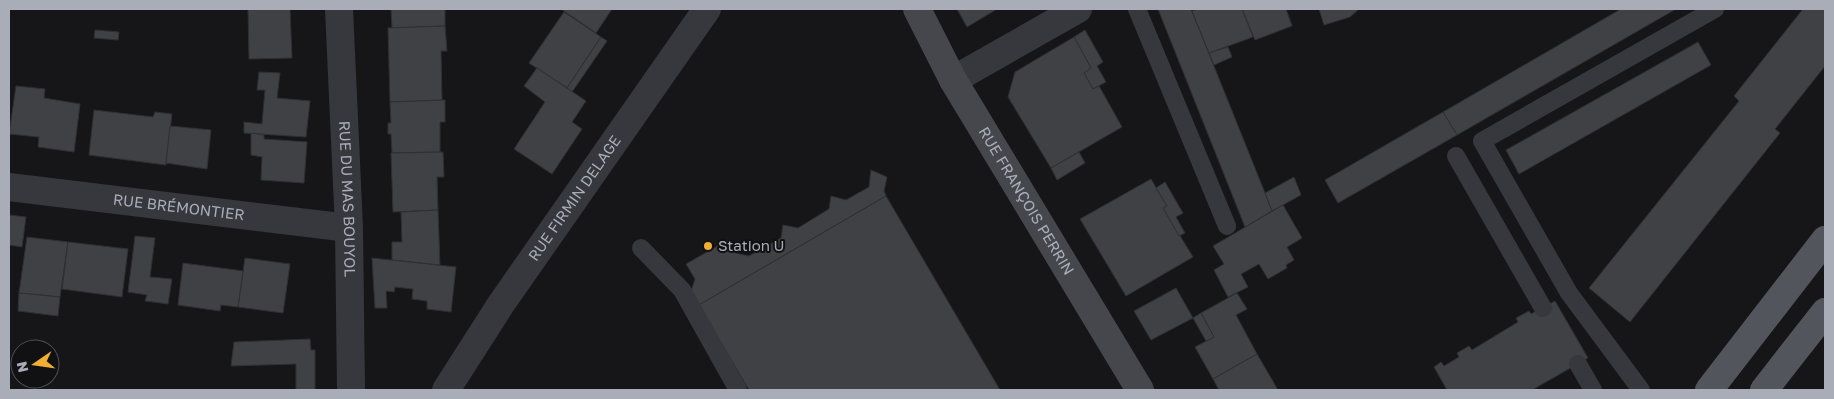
<svg xmlns="http://www.w3.org/2000/svg" width="1834" height="399" viewBox="0 0 1834 399" font-family="'Golos Text',sans-serif">
  <style>
    .building { fill: #404145; stroke: #303034 }
    .lines { fill: none; stroke-linecap: round; stroke-linejoin: round }
    .service { stroke: #37383d; stroke-width: 18 }
    .minor { stroke: #37383d; stroke-width: 28 }
    .secondary { stroke: #45474d; stroke-width: 28 }
    .primary { stroke: #53555c; stroke-width: 28 }
    .poi-dot { fill: #f2ae34; stroke: #111113; stroke-width: 2 }
    .labels { text-anchor: middle; stroke-width: 4; stroke-linejoin: round; paint-order: stroke }
    .street-label { font-size: 15px; fill: #a8adb8; stroke: #111113 }
    .poi-label { font-size: 15px; fill: #a8adb8; stroke: #111113; text-anchor: start }
  </style>
  <rect width="100%" height="100%" fill="#161618"/>
  <!-- building -->
  <g class="building">
    <polygon points="248,9 290,9 292,58 249,59"/>
    <polygon points="391,9 445,9 445,26 392,28"/>
    <polygon points="561,9 612,9 596,33"/>
    <polygon points="957,9 997,9 967,27"/>
    <polygon points="1158,9 1191,9 1265,193 1272,211 1245,227"/>
    <polygon points="1198,9 1242,9 1253,37 1209,53 1192,11"/>
    <polygon points="1242,9 1286,9 1292,26 1255,40"/>
    <polygon points="1319,9 1359,9 1350,17 1324,25"/>
    <polygon points="1621,9 1676,9 1457,135 1443,112"/>
    <polygon points="1803,9 1825,9 1825,66 1775,129 1780,133 1630,322 1589,288 1739,101 1734,96"/>
    <polygon points="564,12 601,37 567,88 529,63"/>
    <polygon points="445,26 447,51 441,51 442,100 390,102 388,28"/>
    <polygon points="95,30 119,32 118,40 94,38"/>
    <polygon points="1085,30 1103,62 1097,66 1106,82 1093,89 1084,73 1091,68 1074,37"/>
    <polygon points="601,37 607,41 572,92 567,88"/>
    <polygon points="1074,37 1091,68 1084,73 1093,89 1099,86 1122,127 1051,168 1008,97 1015,72"/>
    <polygon points="1698,42 1711,65 1519,174 1506,150"/>
    <polygon points="1228,47 1232,57 1214,65 1209,53"/>
    <polygon points="537,68 586,101 572,122 582,129 552,174 514,149 545,102 524,86"/>
    <polygon points="259,72 280,73 277,98 310,101 306,137 244,133 244,122 262,124 265,90 257,90"/>
    <polygon points="16,86 45,89 44,98 80,104 74,152 38,147 39,137 9,134"/>
    <polygon points="445,100 445,122 440,122 440,152 392,153 391,134 388,134 388,123 391,123 390,102"/>
    <polygon points="94,110 153,117 155,112 172,114 166,165 89,155"/>
    <polygon points="1443,112 1457,135 1338,203 1325,180"/>
    <polygon points="170,126 211,130 207,169 166,163"/>
    <polygon points="251,133 264,135 264,139 307,142 304,183 261,180 262,157 251,155"/>
    <polygon points="443,152 444,177 437,177 438,210 393,212 391,153"/>
    <polygon points="1079,152 1085,163 1057,180 1051,168"/>
    <polygon points="871,170 887,177 884,191 886,196 699,305 691,291 695,279 686,264 728,240 735,253 749,256 781,238 783,225 798,228 829,209 831,196 846,200 869,187"/>
    <polygon points="1294,177 1301,195 1272,211 1265,193"/>
    <polygon points="1151,179 1167,206 1163,208 1193,257 1126,296 1080,219"/>
    <polygon points="1165,182 1183,213 1176,217 1185,233 1179,236 1163,208 1167,206 1156,188"/>
    <polygon points="886,196 1000,390 749,390 699,305"/>
    <polygon points="1283,205 1302,238 1287,247 1294,260 1286,265 1287,268 1268,279 1259,264 1241,274 1248,287 1228,297 1214,270 1224,264 1213,246"/>
    <polygon points="438,210 440,265 392,260 392,242 402,242 401,212"/>
    <polygon points="9,215 26,217 22,247 9,245 9,247"/>
    <polygon points="135,236 155,238 150,277 172,279 168,304 145,301 147,295 128,292"/>
    <polygon points="27,237 68,242 60,297 19,293"/>
    <polygon points="68,242 128,249 122,297 62,289"/>
    <polygon points="245,258 290,264 283,313 238,307"/>
    <polygon points="372,258 456,267 451,312 427,309 427,301 412,299 413,289 395,287 394,292 386,291 387,308 375,308"/>
    <polygon points="183,263 243,271 238,307 221,305 220,311 178,305"/>
    <polygon points="1176,288 1193,318 1151,340 1134,311"/>
    <polygon points="19,293 60,297 58,316 18,311"/>
    <polygon points="1237,293 1247,309 1236,315 1257,354 1213,379 1195,347 1214,337 1201,313"/>
    <polygon points="1555,301 1588,358 1532,390 1447,390 1434,367 1441,362 1444,366 1459,357 1457,353 1469,346 1472,350 1518,322 1516,318 1529,311 1531,314"/>
    <polygon points="1201,313 1214,337 1206,341 1193,318"/>
    <polygon points="310,339 311,350 315,350 315,390 296,390 296,364 231,366 234,342"/>
    <polygon points="1257,354 1278,390 1219,390 1213,379"/>
  </g>
  <g class="lines">
    <!-- service -->
    <g class="service">
      <polyline points="1137,9 1227,226"/>
      <polyline points="1456,156 1543,308"/>
      <polyline points="641,248 682,290 738,390"/>
      <polyline points="1578,364 1593,390"/>
      <polyline points="1641,390 1569,293 1482,141 1715,9"/>
    </g>
    <!-- minor -->
    <g class="minor">
      <path id="s1" d="M339,9L349,228L351,390"/>
      <polyline points="953,80 1078,9"/>
      <path id="s2" d="M9,187L349,228"/>
      <path id="s3" d="M446,390L501,304L707,9"/>
    </g>
    <!-- secondary -->
    <path class="secondary" id="s4" d="M917,9L953,80L1140,390"/>
    <!-- primary -->
    <g class="primary">
      <polyline points="1709,390 1825,240"/>
      <polyline points="1764,390 1825,312"/>
    </g>
  </g>
  <!-- markers -->
  <circle class="poi-dot" cx="708" cy="246" r="5"/>
  <g class="labels">
    <!-- street labels -->
    <g class="street-label">
      <text dy="5" stroke="none"><textPath href="#s3" startOffset="231">RUE FIRMIN DELAGE</textPath></text>
      <text dy="5" stroke="none"><textPath href="#s1" startOffset="190">RUE DU MAS BOUYOL</textPath></text>
      <text dy="5" stroke="none"><textPath href="#s4" startOffset="221">RUE FRANÇOIS PERRIN</textPath></text>
      <text dy="5" stroke="none"><textPath href="#s2" startOffset="171">RUE BRÉMONTIER</textPath></text>
    </g>
    <!-- poi labels -->
    <g class="poi-label">
      <text x="718" y="251">Station U</text>
    </g>
  </g>
  <!-- border -->
  <rect width="1834" height="399" fill="none" stroke="#a8adb8" stroke-width="20"/>
  <!-- north arrow -->
  <g transform="translate(35 364) rotate(257)"><circle r="24" fill="#111113" stroke="#4d4f55"/>
  <path d="M0-4L9 19L0 12L-9 19Z" fill="#f2ae34"/>
  <text y="-8" font-size="14" font-weight="bold" text-anchor="middle" fill="#a8adb8">N</text>
  </g>
</svg>
